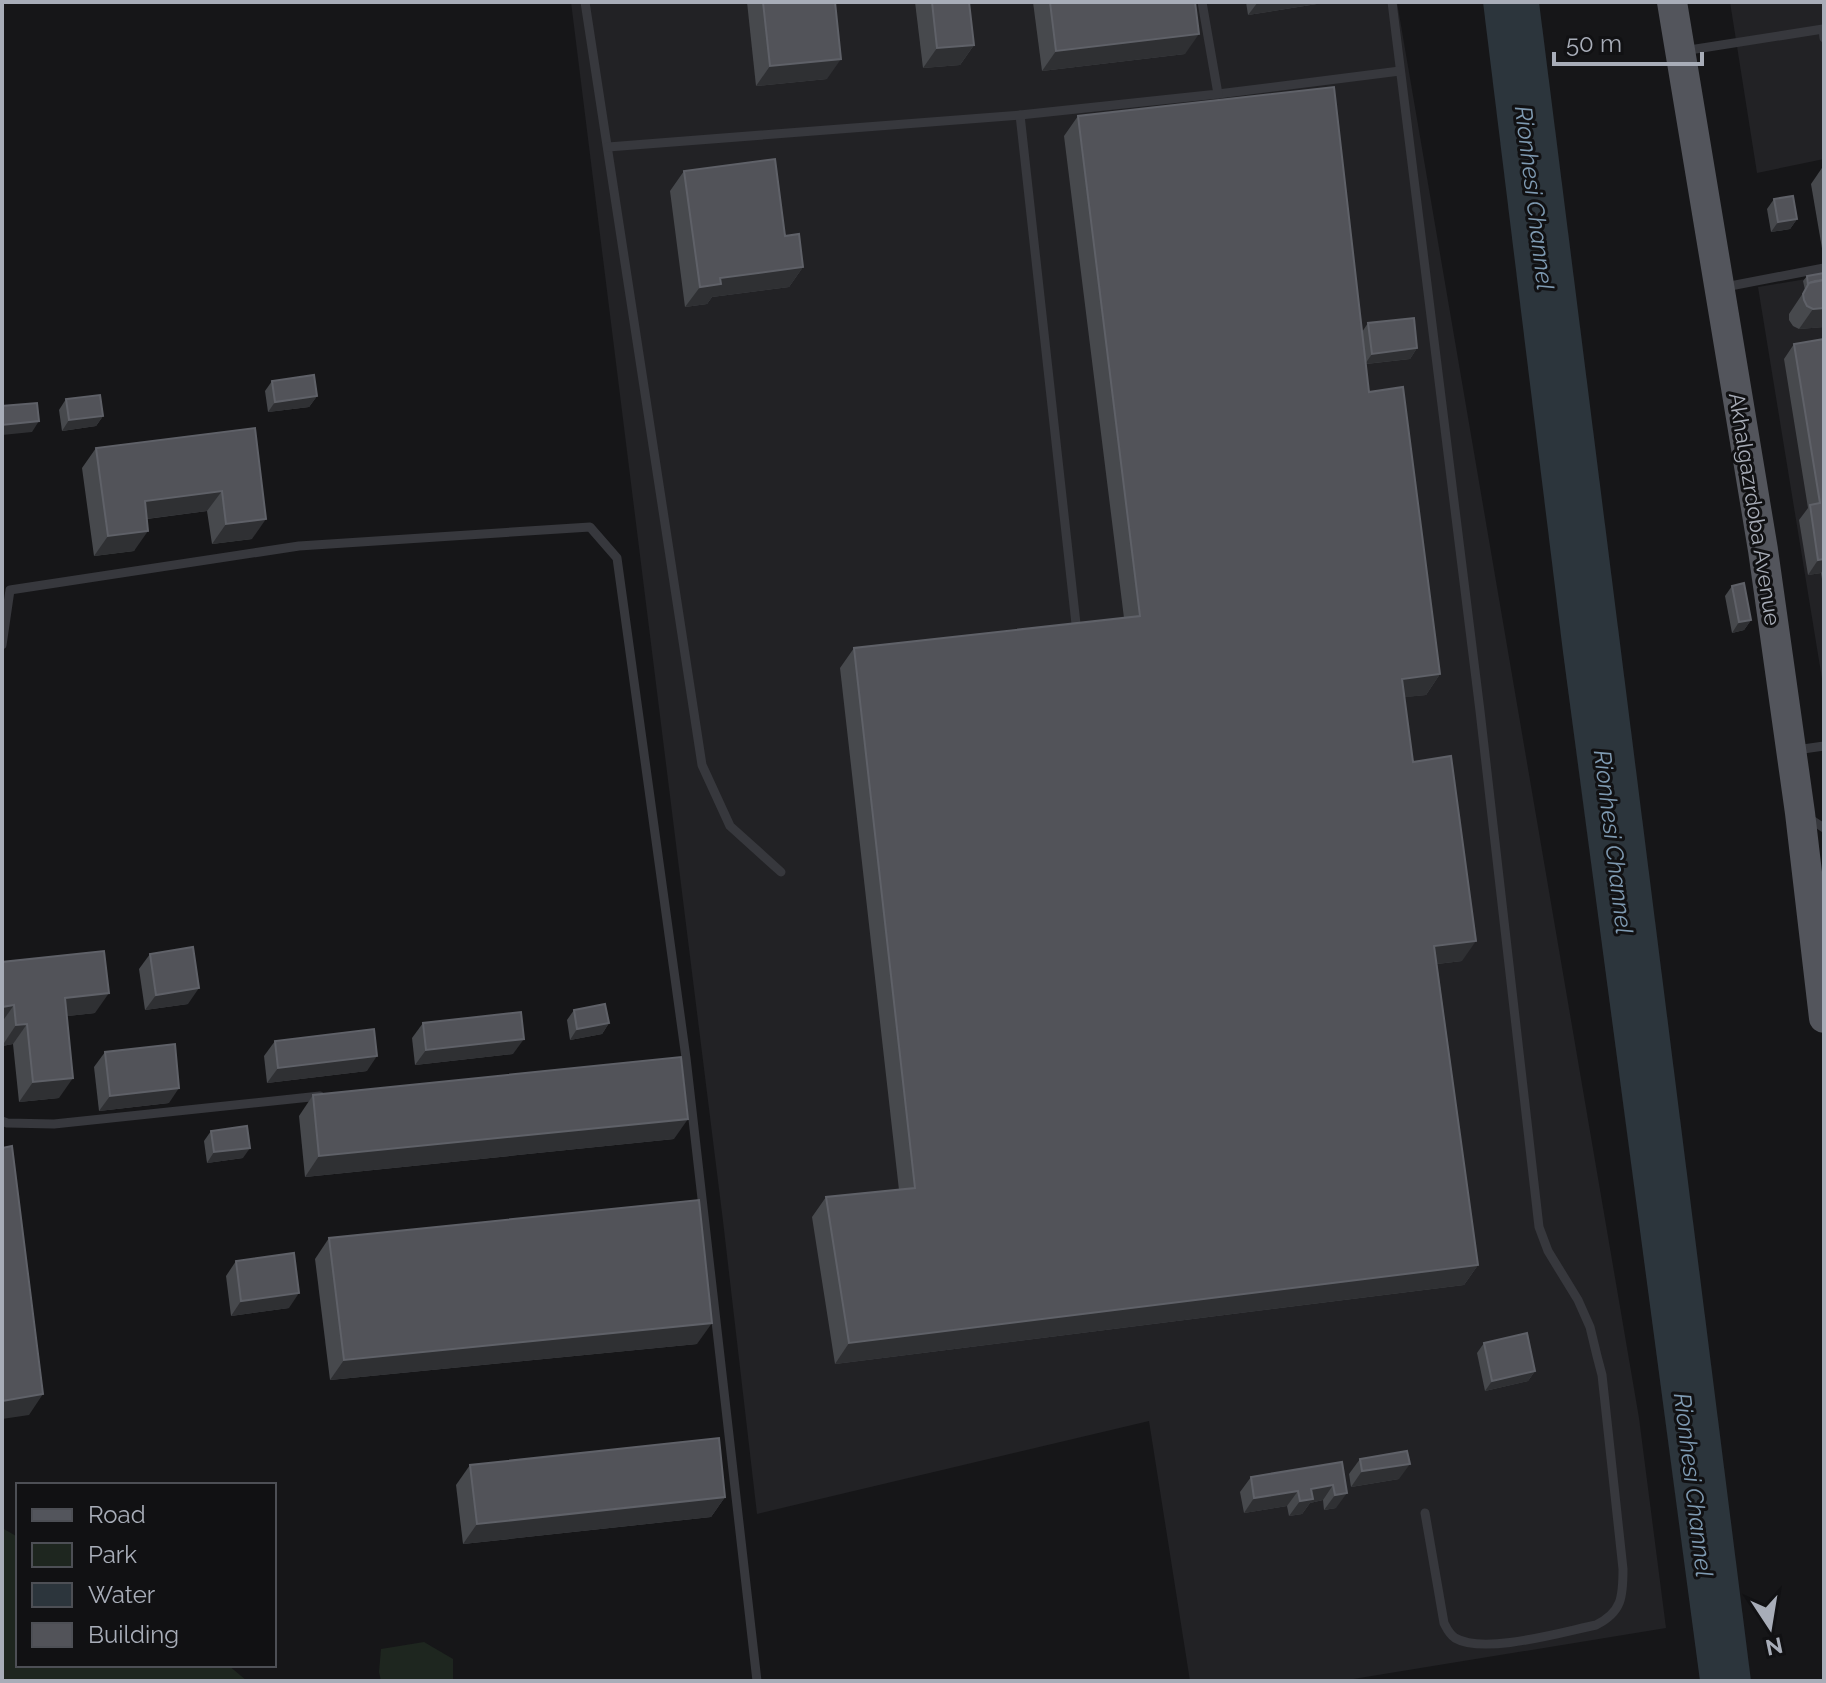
<svg xmlns="http://www.w3.org/2000/svg" width="1826" height="1683" viewBox="0 0 1826 1683" font-family="Raleway,sans-serif">
  <style>
    .built { fill: #222225 }
    .green { fill: #1e261f }
    .water { fill: #2c353c }
    .lines { fill: none; stroke-linecap: round; stroke-linejoin: round }
    .service { stroke: #37383d; stroke-width: 9 }
    .primary { stroke: #53555c; stroke-width: 30 }
    .wall { fill: #47494d }
    .shaded-wall { fill: #2f3033 }
    .building { fill: #525359; stroke: #5f6168; stroke-width: 2 }
    .labels { text-anchor: middle; stroke-width: 6; stroke-linejoin: round; paint-order: stroke }
    .street-label { font-size: 22px; fill: #a8adb8; stroke: #111113 }
    .water-label { font-size: 24px; font-style: italic; fill: #7f9bb3; stroke: #111113 }
  </style>
  <rect width="100%" height="100%" fill="#161618"/>
  <!-- built -->
  <g class="built">
    <polygon points="571,2 1397,2 1639,1418 1666,1628 1341,1681 1190,1681 1149,1421 757,1514 723,1221"/>
    <polygon points="1730,2 1824,2 1824,159 1757,173"/>
    <polygon points="1824,276 1824,691 1758,287"/>
  </g>
  <!-- green -->
  <g class="green">
    <polygon points="2,1528 18,1537 18,1665 228,1665 247,1681 2,1681"/>
    <polygon points="424,1642 453,1659 453,1681 381,1681 379,1672 381,1649"/>
  </g>
  <!-- water -->
  <polygon class="water" points="1483,2 1539,2 1751,1681 1700,1681 1563,652"/>
  <g class="lines">
    <!-- service -->
    <g class="service">
      <polyline points="585,2 702,765 730,826 781,872"/>
      <path d="M1392,2L1480,711L1539,1227L1548,1251L1578,1300L1590,1327L1597,1356L1602,1375L1623,1569C1623,1597 1622,1612 1596,1625C1562,1632 1484,1655 1455,1638C1449,1634 1447,1629 1444,1623L1425,1513"/>
      <polyline points="1683,51 1823,29 1824,38"/>
      <polyline points="1218,94 1400,71"/>
      <polyline points="1020,115 1077,633"/>
      <polyline points="608,147 1020,115 1218,94 1202,2"/>
      <polyline points="1725,287 1824,268"/>
      <polyline points="2,645 10,590 299,546 590,527 617,558 686,1058 757,1681"/>
      <polyline points="1796,750 1824,746"/>
      <polyline points="1807,817 1824,828"/>
      <polyline points="2,1121 7,1123 54,1124 320,1096"/>
    </g>
    <!-- primary -->
    <polyline class="primary" points="1672,2 1763,550 1800,813 1824,1018"/>
  </g>
  <!-- wall -->
  <g class="wall">
    <polygon points="747,2 835,2 827,79 756,86"/>
    <polygon points="915,2 969,2 974,45 960,65 923,68"/>
    <polygon points="1033,2 1195,2 1185,54 1042,71"/>
    <polygon points="1246,2 1324,2 1323,3 1248,15"/>
    <polygon points="1078,116 1362,332 1368,323 1417,348 1410,359 1366,364 1369,392 1440,674 1426,695 1404,697 1413,762 1462,961 1437,964 1478,1265 1464,1285 835,1364 812,1217 826,1197 899,1190 840,668 854,648 1124,618 1064,136"/>
    <polygon points="1824,165 1824,260 1811,184"/>
    <polygon points="684,171 785,236 803,267 789,287 712,297 707,304 685,307 670,191"/>
    <polygon points="1774,199 1797,219 1790,229 1771,232 1767,209"/>
    <polygon points="1824,273 1824,327 1799,329 1793,326 1789,320 1789,314 1805,290 1803,281 1807,276"/>
    <polygon points="1824,339 1824,591 1821,573 1808,575 1799,520 1808,508 1784,359 1794,344"/>
    <polygon points="272,381 317,396 309,407 268,412 265,391"/>
    <polygon points="66,399 103,416 96,426 62,431 59,410"/>
    <polygon points="255,428 252,539 212,544 207,511 147,519 134,551 94,556 82,468 96,448"/>
    <polygon points="1732,586 1751,620 1744,630 1732,633 1725,596"/>
    <polygon points="150,954 188,1004 145,1010 139,969"/>
    <polygon points="2,962 95,1013 67,1016 59,1098 19,1102 13,1044 2,1046"/>
    <polygon points="574,1010 609,1023 602,1034 570,1040 567,1020"/>
    <polygon points="423,1023 513,1054 415,1065 412,1038"/>
    <polygon points="275,1041 367,1071 267,1083 264,1056"/>
    <polygon points="105,1052 169,1103 99,1111 94,1067"/>
    <polygon points="313,1095 674,1139 305,1177 299,1116"/>
    <polygon points="211,1131 243,1158 207,1163 204,1141"/>
    <polygon points="329,1238 697,1344 330,1380 315,1259"/>
    <polygon points="236,1261 289,1308 231,1316 226,1276"/>
    <polygon points="1484,1343 1535,1371 1528,1381 1485,1391 1477,1353"/>
    <polygon points="1360,1459 1399,1479 1351,1487 1349,1474"/>
    <polygon points="1342,1462 1336,1508 1324,1510 1323,1500 1310,1503 1302,1514 1289,1516 1287,1506 1244,1513 1240,1492 1251,1477"/>
    <polygon points="470,1465 725,1497 711,1517 463,1544 456,1485"/>
  </g>
  <!-- shaded-wall -->
  <g class="shaded-wall">
    <polygon points="1258,2 1324,2 1323,3 1248,15"/>
    <polygon points="1199,34 1185,54 1042,71 1056,51"/>
    <polygon points="974,45 960,65 923,68 937,48"/>
    <polygon points="841,59 827,79 756,86 770,66"/>
    <polygon points="1797,219 1790,229 1771,232 1778,222"/>
    <polygon points="803,267 789,287 712,297 707,304 685,307 700,287 720,278"/>
    <polygon points="1824,308 1824,327 1799,329 1813,309"/>
    <polygon points="1417,348 1410,359 1365,364 1372,354"/>
    <polygon points="317,396 309,407 268,412 275,402"/>
    <polygon points="103,416 96,426 62,431 69,420"/>
    <polygon points="39,421 32,432 2,435 2,425"/>
    <polygon points="222,491 207,511 130,521 145,501"/>
    <polygon points="266,519 252,539 212,544 226,524"/>
    <polygon points="148,531 134,551 94,556 108,536"/>
    <polygon points="1824,559 1824,568 1821,573 1808,575 1818,560"/>
    <polygon points="1751,620 1744,630 1732,633 1739,622"/>
    <polygon points="1440,674 1426,695 1388,699 1402,679"/>
    <polygon points="1476,941 1462,961 1420,966 1434,946"/>
    <polygon points="199,988 188,1004 145,1010 156,995"/>
    <polygon points="109,993 95,1013 51,1018 65,998"/>
    <polygon points="14,1005 2,1022 2,1007"/>
    <polygon points="609,1023 602,1034 570,1040 577,1029"/>
    <polygon points="27,1024 13,1044 2,1046 16,1025"/>
    <polygon points="524,1039 513,1054 415,1065 426,1050"/>
    <polygon points="377,1056 367,1071 267,1083 278,1068"/>
    <polygon points="73,1078 59,1098 19,1102 33,1082"/>
    <polygon points="179,1088 169,1103 99,1111 110,1096"/>
    <polygon points="688,1119 674,1139 305,1177 319,1156"/>
    <polygon points="250,1148 243,1158 207,1163 214,1152"/>
    <polygon points="1478,1265 1464,1285 835,1364 849,1343"/>
    <polygon points="299,1293 289,1308 231,1316 241,1301"/>
    <polygon points="712,1323 697,1344 330,1380 344,1360"/>
    <polygon points="1535,1371 1528,1381 1485,1391 1492,1381"/>
    <polygon points="43,1394 29,1415 2,1419 2,1401"/>
    <polygon points="1410,1464 1399,1479 1351,1487 1362,1471"/>
    <polygon points="1333,1485 1323,1500 1310,1503 1302,1514 1289,1516 1300,1501 1311,1489"/>
    <polygon points="1298,1491 1287,1506 1244,1513 1254,1498"/>
    <polygon points="1347,1493 1336,1508 1324,1510 1335,1495"/>
    <polygon points="725,1497 711,1517 463,1544 477,1524"/>
  </g>
  <!-- building -->
  <g class="building">
    <polygon points="763,2 835,2 841,59 770,66"/>
    <polygon points="932,2 969,2 974,45 937,48"/>
    <polygon points="1050,2 1195,2 1199,34 1056,51"/>
    <polygon points="1334,87 1369,392 1403,387 1440,674 1402,679 1413,762 1451,756 1476,941 1434,946 1478,1265 849,1343 826,1197 915,1188 854,648 1140,616 1078,116"/>
    <polygon points="775,159 785,236 799,234 803,267 720,278 721,284 700,287 684,171"/>
    <polygon points="1793,196 1797,219 1778,222 1774,199"/>
    <polygon points="1824,273 1824,280 1815,281 1809,283 1808,285 1807,276"/>
    <polygon points="1824,280 1824,308 1813,309 1807,306 1804,300 1803,294 1809,283"/>
    <polygon points="1414,318 1417,348 1372,354 1368,323"/>
    <polygon points="1824,339 1824,559 1818,560 1810,505 1820,503 1794,344"/>
    <polygon points="314,375 317,396 275,402 272,381"/>
    <polygon points="100,395 103,416 69,420 66,399"/>
    <polygon points="37,403 39,421 2,425 2,406"/>
    <polygon points="255,428 266,519 226,524 222,491 145,501 148,531 108,536 96,448"/>
    <polygon points="1744,583 1751,620 1739,622 1732,586"/>
    <polygon points="193,947 199,988 156,995 150,954"/>
    <polygon points="104,951 109,993 65,998 73,1078 33,1082 27,1024 16,1025 14,1005 2,1007 2,962"/>
    <polygon points="605,1004 609,1023 577,1029 574,1010"/>
    <polygon points="521,1012 524,1039 426,1050 423,1023"/>
    <polygon points="374,1029 377,1056 278,1068 275,1041"/>
    <polygon points="175,1044 179,1088 110,1096 105,1052"/>
    <polygon points="681,1057 688,1119 319,1156 313,1095"/>
    <polygon points="247,1126 250,1148 214,1152 211,1131"/>
    <polygon points="12,1146 43,1394 2,1401 2,1148"/>
    <polygon points="699,1200 712,1323 344,1360 329,1238"/>
    <polygon points="294,1253 299,1293 241,1301 236,1261"/>
    <polygon points="1527,1333 1535,1371 1492,1381 1484,1343"/>
    <polygon points="719,1438 725,1497 477,1524 470,1465"/>
    <polygon points="1407,1451 1410,1464 1362,1471 1360,1459"/>
    <polygon points="1342,1462 1347,1493 1335,1495 1333,1485 1311,1489 1313,1499 1300,1501 1298,1491 1254,1498 1251,1477"/>
  </g>
  <g class="labels">
    <!-- street labels -->
    <g class="street-label">
      <text transform="translate(1755 509) rotate(81)" y="8">Akhalgazrdoba Avenue</text>
    </g>
    <!-- water labels -->
    <g class="water-label">
      <text transform="translate(1534 198) rotate(83)" y="8">Rionhesi Channel</text>
      <text transform="translate(1613 842) rotate(83)" y="8">Rionhesi Channel</text>
      <text transform="translate(1693 1485) rotate(83)" y="8">Rionhesi Channel</text>
    </g>
  </g>
  <!-- border -->
  <rect width="1826" height="1683" fill="none" stroke="#a8adb8" stroke-width="8"/>
  <!-- legend -->
  <rect x="16" y="1483" width="260" height="184" fill="#111113" stroke="#4d4f55" stroke-width="2"/>
  <rect x="32" y="1509" width="40" height="12" fill="#53555c" stroke="#4d4f55" stroke-width="2"/>
  <text x="88" y="1523" font-size="24" fill="#a8adb8">Road</text>
  <rect x="32" y="1543" width="40" height="24" fill="#1e261f" stroke="#4d4f55" stroke-width="2"/>
  <text x="88" y="1563" font-size="24" fill="#a8adb8">Park</text>
  <rect x="32" y="1583" width="40" height="24" fill="#2c353c" stroke="#4d4f55" stroke-width="2"/>
  <text x="88" y="1603" font-size="24" fill="#a8adb8">Water</text>
  <rect x="32" y="1623" width="40" height="24" fill="#525359" stroke="#4d4f55" stroke-width="2"/>
  <text x="88" y="1643" font-size="24" fill="#a8adb8">Building</text>
  <!-- north arrow -->
  <g transform="translate(1770 1627) rotate(168)" stroke="#111113" stroke-width="6" paint-order="stroke">
  <path d="M0-6L14 30L0 20L-14 30Z" fill="#a8adb8"/>
  <text y="-12" font-size="22" font-weight="bold" text-anchor="middle" fill="#a8adb8">N</text>
  </g>
  <!-- scale -->
  <path d="M1554 52v12h148v-12" fill="none" stroke="#a8adb8" stroke-width="4"/>
  <text x="1566" y="52" font-size="24" fill="#a8adb8" stroke="#111113" stroke-width="6" paint-order="stroke">50 m</text>
</svg>
